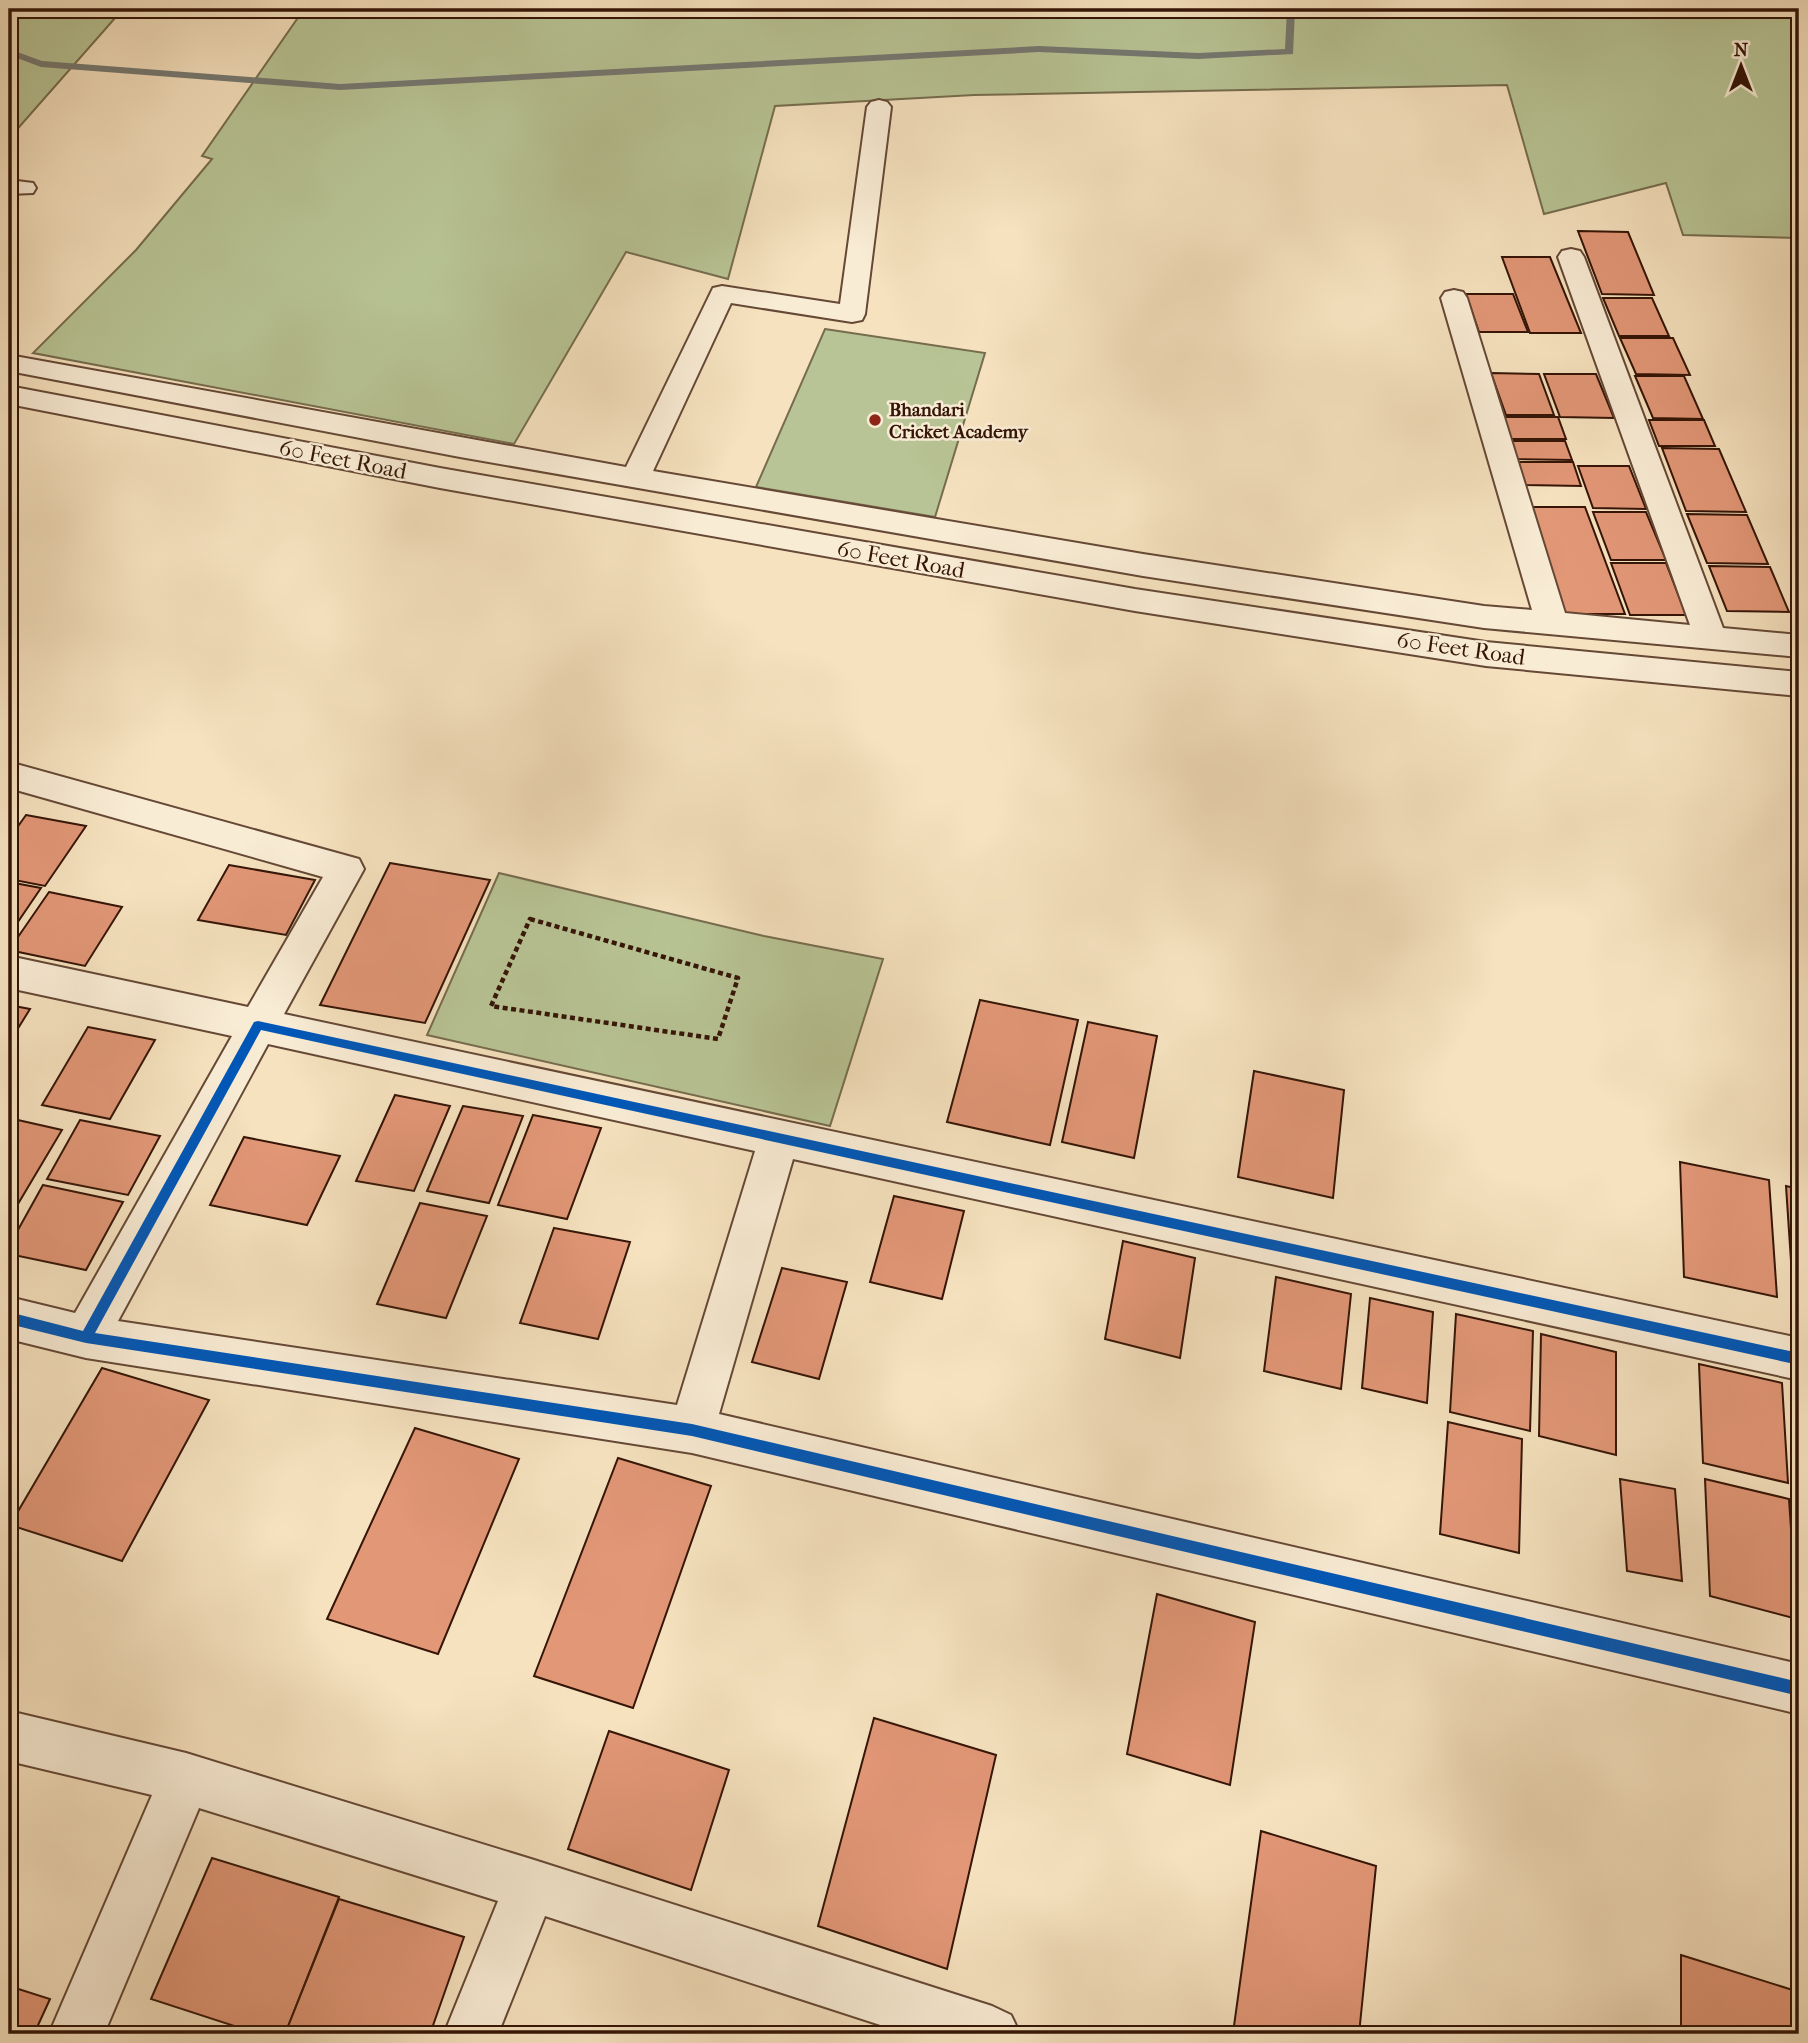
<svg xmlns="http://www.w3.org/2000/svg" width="1808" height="2043" viewBox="0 0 1808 2043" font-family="'IM FELL French Canon',serif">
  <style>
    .green { fill: #b8c495; stroke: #766c4e; stroke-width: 2 }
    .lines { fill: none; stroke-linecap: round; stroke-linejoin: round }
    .stream { fill: #757972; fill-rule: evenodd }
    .building { fill: #e29777; stroke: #351507; stroke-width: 2 }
    .minor-casing { stroke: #654835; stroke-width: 4 }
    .path { stroke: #351507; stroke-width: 4.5; stroke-dasharray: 5 3.5; stroke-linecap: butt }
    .minor { fill: #f9ecd5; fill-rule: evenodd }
    .cycleway-casing { stroke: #f9ecd5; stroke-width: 5 }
    .cycleway { fill: #0057b8; fill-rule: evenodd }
    .poi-dot { fill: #8f2418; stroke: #f9ecd5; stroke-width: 2.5 }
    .labels { text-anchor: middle; stroke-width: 5; stroke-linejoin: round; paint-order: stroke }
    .far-poi-label { font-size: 19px; font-weight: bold; fill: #351507; stroke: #f9ecd5; text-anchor: start }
    .street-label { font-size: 23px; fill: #351507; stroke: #f9ecd5 }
  </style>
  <rect width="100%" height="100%" fill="#f6e2bf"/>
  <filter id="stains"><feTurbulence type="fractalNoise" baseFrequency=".00286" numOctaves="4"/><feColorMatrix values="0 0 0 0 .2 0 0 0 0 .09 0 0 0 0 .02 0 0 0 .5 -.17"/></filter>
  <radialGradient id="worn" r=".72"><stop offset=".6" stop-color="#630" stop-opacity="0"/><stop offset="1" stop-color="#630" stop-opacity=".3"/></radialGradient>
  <!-- green -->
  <g class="green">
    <polygon points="9,9 123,9 13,134 9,134"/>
    <polygon points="304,9 1799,9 1799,238 1683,235 1666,183 1544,214 1507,85 974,95 775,106 728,279 626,252 514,444 33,353 136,250 212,159 202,156"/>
    <polygon points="825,329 985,353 935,517 756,487"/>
    <polygon points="499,873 764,936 883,959 830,1126 427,1035"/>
  </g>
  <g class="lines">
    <!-- stream -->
    <polygon class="stream" points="1287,9 1295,9 1293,54 1198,59 1039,52 340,90 41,67 9,55 9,49 42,61 340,84 1039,46 1198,53 1285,49"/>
  </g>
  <!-- building -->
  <g class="building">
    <polygon points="1578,231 1628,232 1654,295 1602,294"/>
    <polygon points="1502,257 1550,257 1581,333 1530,333"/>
    <polygon points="1466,294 1513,294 1528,332 1479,332"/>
    <polygon points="1603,298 1652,298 1669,336 1619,336"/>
    <polygon points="1620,338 1673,338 1690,375 1636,374"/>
    <polygon points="1491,373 1539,374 1554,415 1506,415"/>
    <polygon points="1544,374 1596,374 1614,418 1560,417"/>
    <polygon points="1635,376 1684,376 1703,419 1653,418"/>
    <polygon points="1502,417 1558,417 1566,439 1509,439"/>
    <polygon points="1649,420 1704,420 1715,446 1659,446"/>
    <polygon points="1509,441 1565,441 1572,460 1516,459"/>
    <polygon points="1662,448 1719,449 1746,512 1686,511"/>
    <polygon points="1517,462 1573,462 1581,486 1525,485"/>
    <polygon points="1578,466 1629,466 1646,509 1593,508"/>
    <polygon points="1529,507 1585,507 1625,614 1565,614"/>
    <polygon points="1593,512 1646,512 1666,560 1611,560"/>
    <polygon points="1687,514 1747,515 1768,564 1707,563"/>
    <polygon points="1611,563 1666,563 1686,615 1630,615"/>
    <polygon points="1709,566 1770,567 1789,612 1727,611"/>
    <polygon points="26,815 86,826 45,886 9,879 9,839"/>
    <polygon points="390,863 490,880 425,1023 320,1005"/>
    <polygon points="229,865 315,880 286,935 198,920"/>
    <polygon points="9,882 41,888 9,935"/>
    <polygon points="49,892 122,907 85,966 9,950"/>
    <polygon points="980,1000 1078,1020 1050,1145 947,1122"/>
    <polygon points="9,1005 30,1009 9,1043"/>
    <polygon points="1088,1022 1157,1036 1134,1158 1062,1142"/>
    <polygon points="88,1027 155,1040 110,1119 42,1105"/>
    <polygon points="1254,1071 1344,1090 1333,1198 1238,1177"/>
    <polygon points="395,1095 450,1106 414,1191 356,1181"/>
    <polygon points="463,1106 523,1116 489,1203 427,1191"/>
    <polygon points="533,1115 601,1128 567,1219 498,1205"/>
    <polygon points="9,1118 62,1130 9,1219"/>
    <polygon points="80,1120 160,1136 128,1195 47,1179"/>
    <polygon points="244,1137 340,1156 307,1225 210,1205"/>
    <polygon points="1680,1162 1769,1180 1777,1297 1684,1277"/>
    <polygon points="43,1185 123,1202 86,1270 9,1254 9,1246"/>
    <polygon points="1786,1186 1799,1189 1799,1307 1794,1306"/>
    <polygon points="894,1196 964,1211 942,1299 870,1282"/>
    <polygon points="420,1203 487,1216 446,1318 377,1304"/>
    <polygon points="554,1228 630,1242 598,1339 520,1323"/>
    <polygon points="1123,1241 1195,1258 1180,1358 1105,1339"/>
    <polygon points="782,1268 847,1282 819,1379 752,1362"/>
    <polygon points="1276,1277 1351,1294 1341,1389 1264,1371"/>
    <polygon points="1370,1298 1433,1312 1427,1403 1362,1388"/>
    <polygon points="1456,1314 1533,1331 1530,1431 1450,1412"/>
    <polygon points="1541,1334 1616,1352 1616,1455 1539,1436"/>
    <polygon points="1699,1364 1782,1383 1788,1483 1703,1463"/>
    <polygon points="102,1368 209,1400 122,1561 10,1525"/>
    <polygon points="1448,1422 1522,1439 1519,1553 1440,1534"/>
    <polygon points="415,1428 519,1459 438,1654 327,1619"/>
    <polygon points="618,1458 711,1486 633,1708 534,1676"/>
    <polygon points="1620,1479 1675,1489 1682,1581 1627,1571"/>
    <polygon points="1705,1479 1789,1499 1797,1619 1710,1596"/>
    <polygon points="1157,1594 1255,1622 1230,1785 1127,1754"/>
    <polygon points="874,1718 996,1755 947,1969 818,1926"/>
    <polygon points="609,1731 729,1770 691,1890 568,1849"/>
    <polygon points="1261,1831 1376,1866 1359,2034 1233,2033"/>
    <polygon points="212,1858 339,1897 285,2034 259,2034 151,1999"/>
    <polygon points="339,1899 464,1937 430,2034 285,2034"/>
    <polygon points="1681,1955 1799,1992 1799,2034 1681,2034"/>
    <polygon points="9,1986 50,1999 34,2034 9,2034"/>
  </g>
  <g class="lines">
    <defs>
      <g id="minor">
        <polygon points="879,100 887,102 891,107 865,314 862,320 852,322 731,303 653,471 1143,554 1484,606 1532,610 1441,298 1445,292 1454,290 1463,292 1467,298 1565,613 1690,625 1558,257 1562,251 1571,249 1580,251 1584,257 1723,628 1799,635 1799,657 1484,628 1143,576 460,457 9,371 9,355 626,467 713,288 722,286 840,304 867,107 871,102"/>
        <polygon points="9,180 33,183 36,188 33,193 9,194"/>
        <polygon points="9,386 440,468 1135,589 1486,642 1799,672 1799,696 1486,666 1135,611 440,488 9,404"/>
        <path d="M9,762L359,859L364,869L284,1014L1799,1338V1380L793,1159L719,1414L1799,1664V1714L692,1453L86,1358L9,1339V1297L75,1313L232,1036L9,988V956L248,1007L323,877L9,788ZM268,1044L755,1151L677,1405L118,1321Z"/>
        <polygon points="9,1711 186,1753 531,1859 992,2006 1011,2015 1020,2034 908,2034 545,1916 498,2034 444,2034 498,1901 199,1808 104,2034 49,2034 152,1795 9,1761"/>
      </g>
    </defs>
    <!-- minor casing -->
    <use href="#minor" class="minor-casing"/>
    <!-- path -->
    <polygon class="path" points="530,919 738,978 718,1039 491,1006"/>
    <!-- minor -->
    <use href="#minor" class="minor"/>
    <defs>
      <polygon id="cycleway" points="258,1021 1799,1353 1799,1365 261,1030 95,1333 692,1424 1799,1682 1799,1696 692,1436 86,1343 9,1324 9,1312 83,1331 254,1022"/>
    </defs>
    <!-- cycleway casing -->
    <use href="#cycleway" class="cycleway-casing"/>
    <!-- cycleway -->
    <use href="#cycleway" class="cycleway"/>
  </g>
  <!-- markers -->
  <circle class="poi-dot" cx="875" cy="420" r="7"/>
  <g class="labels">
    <!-- far-poi labels -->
    <g class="far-poi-label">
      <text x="889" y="416">Bhandari<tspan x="889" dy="22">Cricket Academy</tspan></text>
    </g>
    <!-- street labels -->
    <g class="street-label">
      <text transform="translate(343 459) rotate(11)" y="8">60 Feet Road</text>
      <text transform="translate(901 559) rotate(10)" y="8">60 Feet Road</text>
      <text transform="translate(1461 648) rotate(8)" y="8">60 Feet Road</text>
    </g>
  </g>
  <!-- margin -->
  <rect width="1808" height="2043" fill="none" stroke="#f6e2bf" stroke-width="35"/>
  <rect x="10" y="10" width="1787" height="2022" fill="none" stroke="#351507" stroke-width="3.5"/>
  <rect x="18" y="18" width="1773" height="2008" fill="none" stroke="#351507" stroke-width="2"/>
  <!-- north arrow -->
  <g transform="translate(1741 66)" stroke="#f9ecd5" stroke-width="5" paint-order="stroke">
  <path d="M0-5L12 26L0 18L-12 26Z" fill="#351507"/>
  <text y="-10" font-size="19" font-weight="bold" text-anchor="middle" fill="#351507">N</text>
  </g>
  <rect width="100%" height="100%" filter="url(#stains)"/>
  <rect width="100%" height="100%" fill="url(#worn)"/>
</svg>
